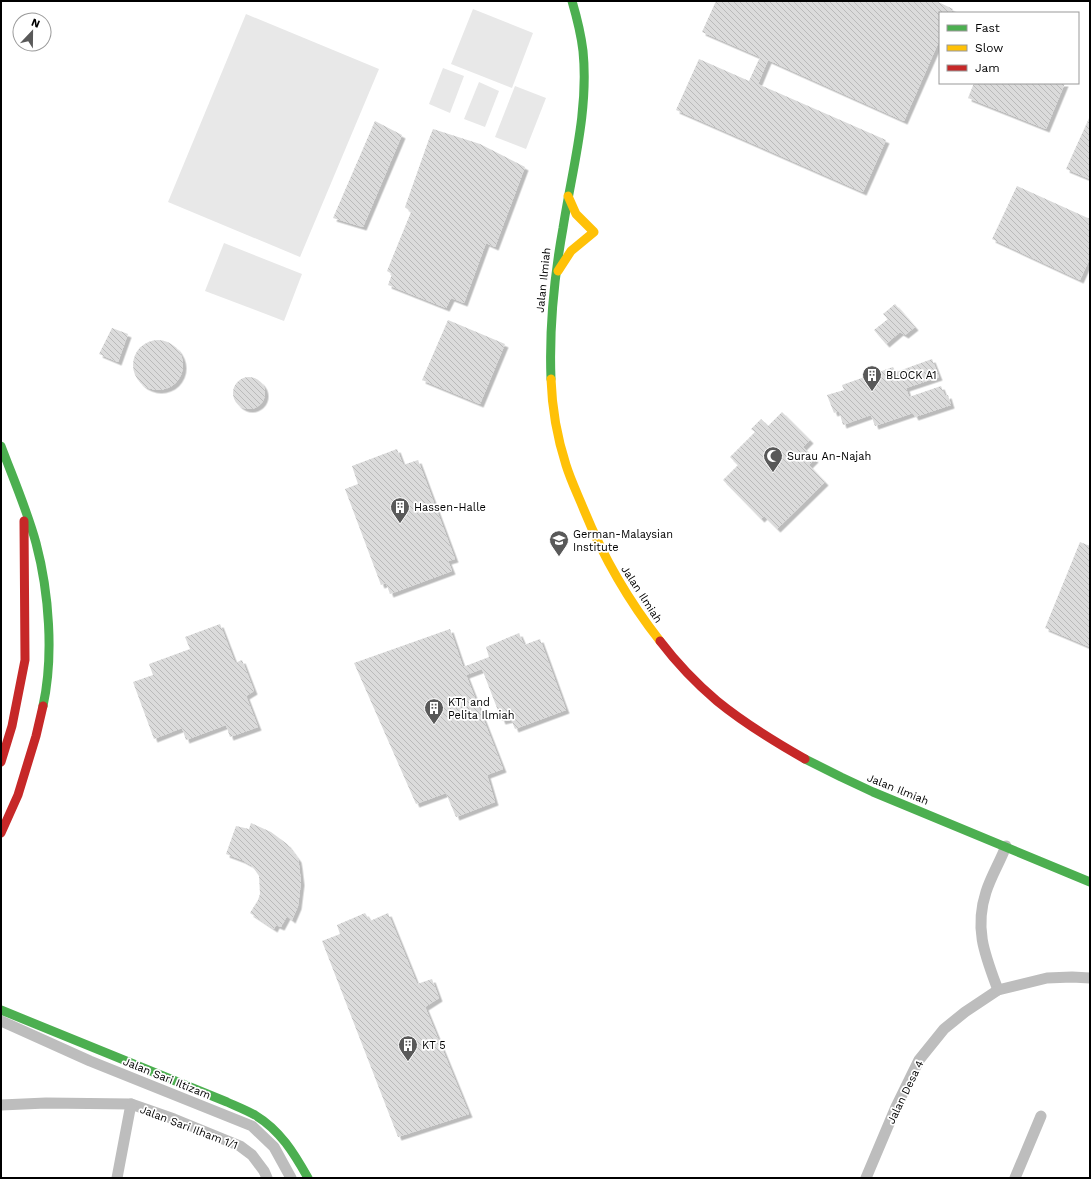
<svg xmlns="http://www.w3.org/2000/svg" width="1091" height="1179" viewBox="0 0 1091 1179" font-family="'Work Sans',sans-serif">
  <style>
    .pitch { fill: #e8e8e8 }
    .building { fill: url(#building-back-hatch); filter: url(#shadow) }
    .lines { fill: none; stroke-linecap: round; stroke-linejoin: round }
    .street { stroke: #bdbdbd; stroke-width: 11 }
    .fast { stroke: #4caf50; stroke-width: 9 }
    .slow { stroke: #ffc107; stroke-width: 9 }
    .jam { stroke: #c62828; stroke-width: 9 }
    .labels { text-anchor: middle; stroke-width: 3.5; stroke-linejoin: round; paint-order: stroke }
    .street-label { font-size: 11px; fill: #000; stroke: #fff }
    .poi-label { font-size: 11px; fill: #000; stroke: #fff; text-anchor: start }
  </style>
  <defs>
    <pattern id="building-back-hatch" width="6" height="6" patternUnits="userSpaceOnUse"><rect width="6" height="6" fill="#dbdbdb"/><path d="M-1 5l2 2M0 0l6 6M5-1l2 2" fill="none" stroke="#bababa"/></pattern>
    <filter id="shadow"><feDropShadow dx="3.5" dy="3.5" stdDeviation="0" flood-color="#0004"/></filter>
  </defs>
  <rect width="100%" height="100%" fill="#fff"/>
  <!-- pitch -->
  <g class="pitch">
    <polygon points="473,9 533,33 512,88 451,64"/>
    <polygon points="246,14 379,69 300,257 168,202"/>
    <polygon points="443,68 464,76 450,113 429,104"/>
    <polygon points="479,82 499,91 485,127 464,119"/>
    <polygon points="515,86 546,98 526,149 495,137"/>
    <polygon points="224,243 302,274 284,321 205,291"/>
  </g>
  <!-- building -->
  <g class="building">
    <polygon points="716,1 936,1 953,9 951,13 940,13 940,39 904,121 768,60 758,84 886,140 863,192 676,110 699,59 749,81 760,57 702,32"/>
    <polygon points="974,83 1065,83 1046,129 968,98"/>
    <polygon points="1090,116 1090,179 1066,169"/>
    <polygon points="375,121 402,135 363,227 333,218"/>
    <polygon points="433,129 480,144 525,167 495,247 486,243 464,303 451,298 446,308 388,285 392,274 387,271 411,212 405,207 429,139"/>
    <polygon points="1017,186 1090,219 1090,258 1080,280 992,239"/>
    <polygon points="895,304 915,327 905,335 900,332 886,344 874,330 888,319 883,314"/>
    <polygon points="448,320 505,344 480,404 422,380"/>
    <polygon points="112,328 128,334 118,362 99,354"/>
    <circle cx="158" cy="365" r="25"/>
    <polygon points="932,359 939,377 906,388 909,397 941,386 945,396 948,395 951,405 915,417 913,413 875,426 871,415 843,425 839,411 834,413 827,395 844,390 842,385 893,367 896,372"/>
    <circle cx="249" cy="393" r="16"/>
    <polygon points="782,412 810,440 803,447 815,459 809,465 825,482 777,529 764,516 761,519 723,480 738,465 730,457 755,432 751,429 761,419 768,426"/>
    <polygon points="397,449 403,465 418,460 455,559 448,561 452,571 390,594 386,583 381,585 345,489 358,484 352,466"/>
    <polygon points="1080,542 1090,546 1090,647 1045,628"/>
    <polygon points="220,624 235,663 242,660 254,691 246,696 258,727 230,737 226,725 186,740 182,728 154,739 133,682 153,675 149,664 190,649 185,637"/>
    <polygon points="450,629 463,667 489,657 486,647 519,633 524,645 540,639 566,710 515,729 511,719 502,721 482,669 466,675 503,769 487,775 495,802 456,817 446,793 416,804 354,663"/>
    <polygon points="251,823 271,832 287,844 298,859 299,865 301,882 298,906 292,920 287,916 281,927 276,925 274,929 250,913 258,900 260,894 259,876 255,870 251,865 242,860 226,854 236,826 249,829"/>
    <polygon points="365,913 370,921 388,913 417,984 432,979 439,998 425,1007 469,1114 398,1137 322,941 340,934 337,925"/>
  </g>
  <g class="lines">
    <!-- street -->
    <g class="street">
      <path d="M998,990C985,955 974,929 986,892C991,876 1000,862 1006,846"/>
      <polyline points="1,1021 90,1061 252,1126 274,1147 291,1178"/>
      <polyline points="1,1105 46,1103 131,1104 174,1119 240,1146 252,1155 264,1171 267,1178"/>
      <polyline points="117,1178 131,1104"/>
      <polyline points="866,1178 896,1107 919,1060 944,1029 965,1012 998,990 1047,978 1072,977 1090,978"/>
      <polyline points="1015,1178 1041,1116"/>
    </g>
    <!-- fast -->
    <g class="fast">
      <path d="M551,379C549,328 554,278 563,228C572,170 589,111 583,51C581,34 577,18 572,1"/>
      <path d="M1,446C13,478 27,510 36,543C49,592 54,656 43,706"/>
      <polyline points="805,759 841,777 873,792 1090,882"/>
      <path d="M1,1010L227,1102C236,1106 246,1110 255,1115C280,1130 294,1153 308,1178"/>
    </g>
    <!-- slow -->
    <g class="slow">
      <polyline points="558,271 571,251 594,232 576,214 568,196"/>
      <path d="M551,379C552,408 557,437 566,465C571,481 578,495 584,510C604,559 627,599 660,641"/>
    </g>
    <!-- jam -->
    <g class="jam">
      <path d="M660,641C676,662 697,684 717,701C744,723 775,742 805,759"/>
      <polyline points="1,762 12,726 25,660 24,521"/>
      <polyline points="1,833 18,795 36,736 43,706"/>
    </g>
  </g>
  <!-- icons -->
  <defs>
    <symbol id="building-pin" viewBox="-11 -11 22 30"><path d="M0 17L-7.5 6A9.5 9.5 0 1 1 7.5 6Z" fill="#595959" stroke="#fff"/><path d="M-4-6H4V6H1V3H-1V6H-4ZM-2.5-4.3h1.7v1.8h-1.7ZM.8-4.3h1.7v1.8H.8ZM-2.5-1h1.7V.8h-1.7ZM.8-1h1.7V.8H.8Z" fill="#fff"/></symbol>
    <symbol id="mosque-pin" viewBox="-11 -11 22 30"><path d="M0 17L-7.5 6A9.5 9.5 0 1 1 7.5 6Z" fill="#595959" stroke="#fff"/><path d="M3.5-4.9A6 6 0 1 0 3.5 4.9A5 5 0 1 1 3.5-4.9Z" fill="#fff"/></symbol>
    <symbol id="university-pin" viewBox="-11 -11 22 30"><path d="M0 17L-7.5 6A9.5 9.5 0 1 1 7.5 6Z" fill="#595959" stroke="#fff"/><path d="M0-5L7-2L0 1L-7-2ZM-4 1L0 2.5L4 1V4Q0 6-4 4Z" fill="#fff"/></symbol>
  </defs>
  <g fill-rule="evenodd">
    <use href="#building-pin" x="861" y="364" width="22" height="30"/>
    <use href="#mosque-pin" x="762" y="445" width="22" height="30"/>
    <use href="#building-pin" x="389" y="496" width="22" height="30"/>
    <use href="#university-pin" x="548" y="529" width="22" height="30"/>
    <use href="#building-pin" x="423" y="697" width="22" height="30"/>
    <use href="#building-pin" x="397" y="1034" width="22" height="30"/>
  </g>
  <g class="labels">
    <!-- street labels -->
    <g class="street-label">
      <text transform="translate(543 280) rotate(-84)" y="4">Jalan Ilmiah</text>
      <text transform="translate(642 594) rotate(57)" y="4">Jalan Ilmiah</text>
      <text transform="translate(898 789) rotate(22)" y="4">Jalan Ilmiah</text>
      <text transform="translate(167 1078) rotate(22)" y="4">Jalan Sari Iltizam</text>
      <text transform="translate(905 1092) rotate(-64)" y="4">Jalan Desa 4</text>
      <text transform="translate(189 1127) rotate(21)" y="4">Jalan Sari Ilham 1/1</text>
    </g>
    <!-- poi labels -->
    <g class="poi-label">
      <text x="886" y="379">BLOCK A1</text>
      <text x="787" y="460">Surau An-Najah</text>
      <text x="414" y="511">Hassen-Halle</text>
      <text x="573" y="538">German-Malaysian<tspan x="573" dy="13">Institute</tspan></text>
      <text x="448" y="706">KT1 and<tspan x="448" dy="13">Pelita Ilmiah</tspan></text>
      <text x="422" y="1049">KT 5</text>
    </g>
  </g>
  <!-- border -->
  <rect width="1091" height="1179" fill="none" stroke="#000000" stroke-width="4"/>
  <!-- legend -->
  <rect x="939" y="12" width="140" height="72" fill="#ffffff" stroke="#999999"/>
  <rect x="947" y="25" width="20" height="6" fill="#4caf50" stroke="#999999"/>
  <text x="975" y="32" font-size="12" fill="#000000">Fast</text>
  <rect x="947" y="45" width="20" height="6" fill="#ffc107" stroke="#999999"/>
  <text x="975" y="52" font-size="12" fill="#000000">Slow</text>
  <rect x="947" y="65" width="20" height="6" fill="#c62828" stroke="#999999"/>
  <text x="975" y="72" font-size="12" fill="#000000">Jam</text>
  <!-- north arrow -->
  <g transform="translate(32 32) rotate(22)"><circle r="19" fill="#ffffff" stroke="#999999"/>
  <path d="M0-3L7 15L0 10L-7 15Z" fill="#595959"/>
  <text y="-6" font-size="11" font-weight="bold" text-anchor="middle" fill="#000000">N</text>
  </g>
</svg>
